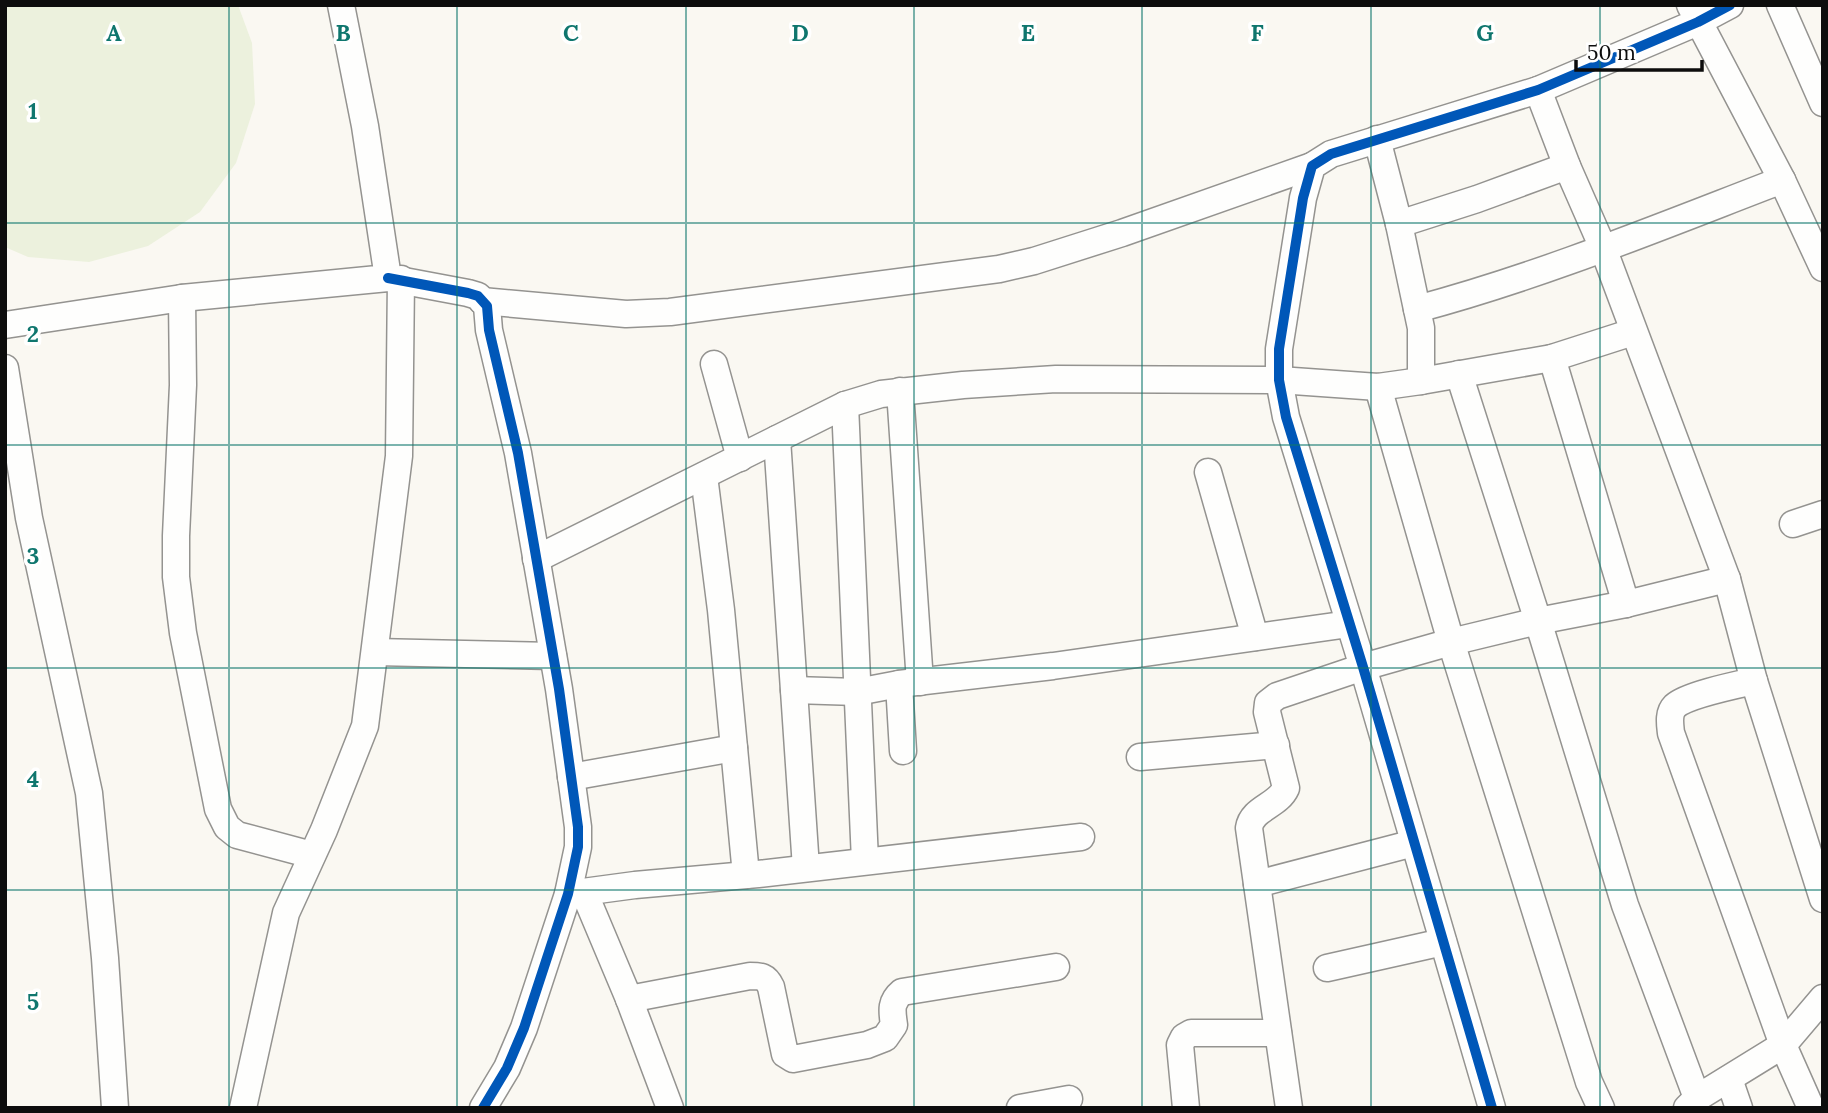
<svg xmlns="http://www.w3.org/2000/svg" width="1828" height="1113" viewBox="0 0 1828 1113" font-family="Lora,serif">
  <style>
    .pitch { fill: #ecf1dd }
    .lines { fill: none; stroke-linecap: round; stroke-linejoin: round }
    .minor-casing { stroke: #949390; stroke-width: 29 }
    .minor { stroke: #fefefd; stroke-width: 26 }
    .cycleway-casing { stroke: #fff; stroke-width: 15 }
    .cycleway { stroke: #0057b8; stroke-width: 10 }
    .grid { fill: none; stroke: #0f766e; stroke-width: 2; stroke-opacity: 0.55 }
    .grid-label { font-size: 23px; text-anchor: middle; font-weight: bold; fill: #0f766e; stroke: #fff; stroke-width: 7; stroke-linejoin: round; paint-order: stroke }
  </style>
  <rect width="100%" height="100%" fill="#faf8f2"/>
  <!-- pitch -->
  <polygon class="pitch" points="5,5 238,5 252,43 255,104 236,163 200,212 148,246 89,262 28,257 5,247"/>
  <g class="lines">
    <defs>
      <g id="minor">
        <polyline points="1690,5 1782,180 1823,268"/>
        <polyline points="1780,5 1823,103"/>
        <polyline points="1538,90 1567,166 1603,248 1727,579 1754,681 1823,899"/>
        <polyline points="1377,139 1399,224 1421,328 1421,381 1552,358 1633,332"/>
        <polyline points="1399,224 1477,199 1567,166"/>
        <polyline points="388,278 468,293 478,296 487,306 489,330 518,453 559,689 578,827 578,847 568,894 524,1028 507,1068 483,1108"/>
        <polyline points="182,298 183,385 176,536 176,577 183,633 218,809 227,827 237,835 312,855"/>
        <polyline points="482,301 626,314 670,312 999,269 1034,261 1122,233 1312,166"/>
        <path d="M1417,309C1541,276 1662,226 1782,180"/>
        <polyline points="5,325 182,298 388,278 365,126 341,5"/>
        <polyline points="1552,358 1626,604"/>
        <polyline points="714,364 740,458"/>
        <polyline points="5,368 29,518 89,793 105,958 115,1108"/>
        <polyline points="1459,374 1538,621 1625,905 1697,1098"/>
        <polyline points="1378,387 1451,642 1589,1082 1601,1108"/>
        <polyline points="900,391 920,682"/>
        <polyline points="845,405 865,861"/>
        <polyline points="777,439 806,868"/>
        <polyline points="1208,472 1255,637"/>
        <polyline points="704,476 721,610 746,875"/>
        <polyline points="1793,524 1823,514"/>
        <polyline points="536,559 845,405 881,394 963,385 1056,379 1279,380 1378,387 1421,381"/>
        <polyline points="375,652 553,656"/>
        <path d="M1754,681C1736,685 1687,695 1675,706C1668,713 1670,724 1671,733L1783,1045L1811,1108"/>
        <polyline points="899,684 903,751"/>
        <polyline points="794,690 857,692 899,684 1053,666 1349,624"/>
        <polyline points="1140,757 1276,745"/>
        <polyline points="571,777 734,748"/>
        <polyline points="1257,884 1414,843"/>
        <polyline points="584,892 629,999 670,1108"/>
        <polyline points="568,894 635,885 758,874 1081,837"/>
        <polyline points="1327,968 1443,942"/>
        <path d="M629,999L750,976C761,976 766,976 771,987L785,1054L793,1059L867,1045L885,1038L894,1025C892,1011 890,1002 902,992L1056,967"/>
        <polyline points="1729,1079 1739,1108"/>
        <polyline points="243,1108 286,913 324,830 365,726 399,456 401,279"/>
        <polyline points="1020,1108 1069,1099"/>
        <polyline points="1186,1108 1180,1045 1184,1037 1191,1033 1278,1033"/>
        <path d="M1289,1108L1249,828C1252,808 1278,806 1286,788L1267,712L1268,703L1277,696L1363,667L1451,642L1538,621L1626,604L1727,579"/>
        <polyline points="1492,1108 1363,667 1286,417 1279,380 1279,349 1303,198 1312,166 1331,154 1538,90 1698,22 1730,5"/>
        <polyline points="1687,1108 1697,1098 1783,1045 1823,998"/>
      </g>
    </defs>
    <!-- minor casing -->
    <use href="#minor" class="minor-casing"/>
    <!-- minor -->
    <use href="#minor" class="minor"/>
    <defs>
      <g id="cycleway">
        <polyline points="388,278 468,293 478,296 487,306 489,330 518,453 559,689 578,827 578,847 568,894 524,1028 507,1068 483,1108"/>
        <polyline points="1492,1108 1363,667 1286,417 1279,380 1279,349 1303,198 1312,166 1331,154 1538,90 1698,22 1730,5"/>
      </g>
    </defs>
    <!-- cycleway casing -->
    <use href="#cycleway" class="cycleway-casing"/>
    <!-- cycleway -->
    <use href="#cycleway" class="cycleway"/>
  </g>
  <!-- grid -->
  <path class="grid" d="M229,5V1108M457,5V1108M686,5V1108M914,5V1108M1142,5V1108M1371,5V1108M1600,5V1108M5,223H1823M5,445H1823M5,668H1823M5,890H1823"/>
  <g class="grid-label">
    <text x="114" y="41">A</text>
    <text x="343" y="41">B</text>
    <text x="571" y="41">C</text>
    <text x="800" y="41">D</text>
    <text x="1028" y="41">E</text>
    <text x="1257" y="41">F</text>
    <text x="1485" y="41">G</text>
    <text x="33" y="119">1</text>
    <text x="33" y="342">2</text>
    <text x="33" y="564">3</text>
    <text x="33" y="787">4</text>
    <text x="33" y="1010">5</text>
  </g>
  <!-- border -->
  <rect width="1828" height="1113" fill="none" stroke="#0d0d0d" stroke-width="14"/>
  <!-- scale -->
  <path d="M1576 60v10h126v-10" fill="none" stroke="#0d0d0d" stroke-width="3.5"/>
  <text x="1587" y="60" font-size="21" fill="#0d0d0d" stroke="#ffffff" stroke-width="5" paint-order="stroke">50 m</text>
</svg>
